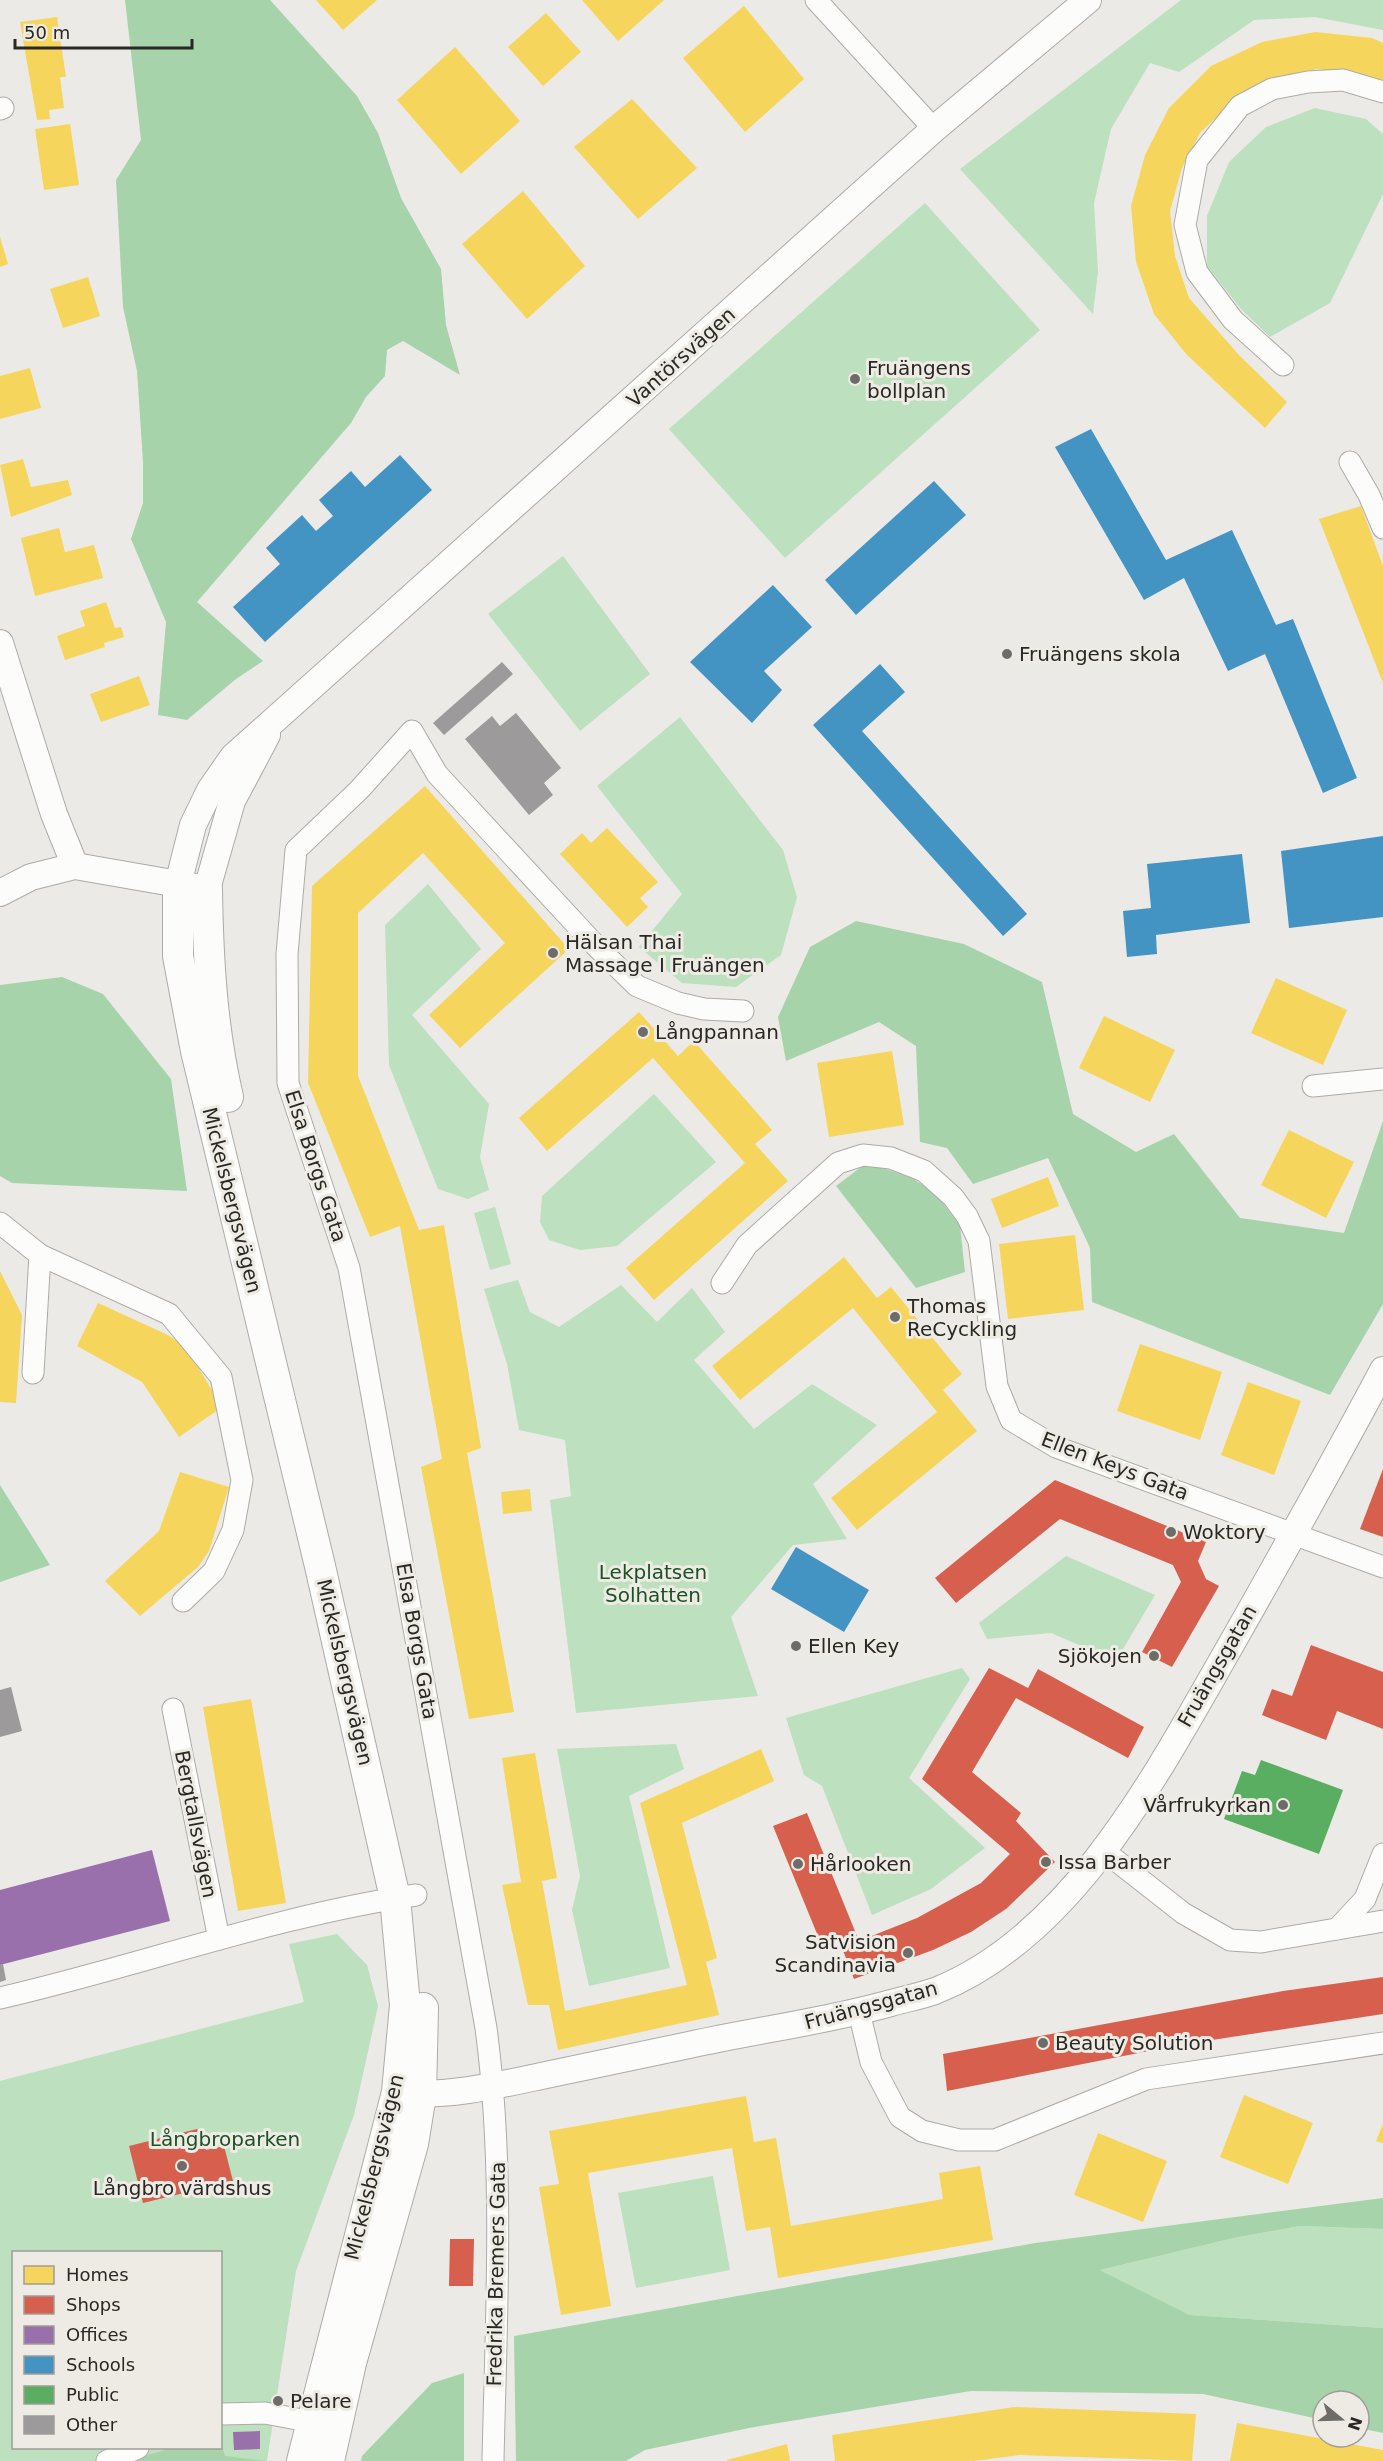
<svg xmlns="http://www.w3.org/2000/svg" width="1383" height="2461" viewBox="0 0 1383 2461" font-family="'DejaVu Sans',sans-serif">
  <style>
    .green { fill: #bde0be; fill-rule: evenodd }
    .forest { fill: #a7d3ab }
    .homes { fill: #f6d55c }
    .shops { fill: #d6604d }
    .offices { fill: #9970ab }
    .schools { fill: #4393c3 }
    .public { fill: #5aae61 }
    .building { fill: #9c9a9a }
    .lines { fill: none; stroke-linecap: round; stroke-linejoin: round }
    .minor-casing { stroke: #acaba8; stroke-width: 23 }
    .tertiary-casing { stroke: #acaba8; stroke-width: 28 }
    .secondary-casing { stroke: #acaba8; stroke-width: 32 }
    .minor { stroke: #fcfcfb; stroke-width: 21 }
    .tertiary { stroke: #fcfcfb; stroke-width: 26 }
    .secondary { stroke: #fcfcfb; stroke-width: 30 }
    .poi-dot { fill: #6d6c69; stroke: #eeebe4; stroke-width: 2 }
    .labels { text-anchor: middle; stroke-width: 6; stroke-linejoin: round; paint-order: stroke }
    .street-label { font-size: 20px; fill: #292825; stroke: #eeebe4 }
    .poi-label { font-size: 20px; fill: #292825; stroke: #eeebe4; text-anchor: start }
    .park-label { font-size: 20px; fill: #185225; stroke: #eeebe4 }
  </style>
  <rect width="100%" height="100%" fill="#eceae6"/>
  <!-- green -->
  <g class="green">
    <polygon points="1181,0 1383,0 1383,30 1315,17 1254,20 1179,72 1150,63 1111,129 1094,203 1098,271 1093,314 960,169"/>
    <polygon points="1315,108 1366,119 1383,134 1383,194 1330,303 1270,337 1241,309 1207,266 1207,216 1229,162 1266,127"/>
    <polygon points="925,203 1040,330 785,558 669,429"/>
    <polygon points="563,556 650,674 580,731 488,614"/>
    <polygon points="680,717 783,850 797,897 781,955 736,987 682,983 639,947 682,894 597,786"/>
    <polygon points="428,884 481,949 412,1015 489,1104 480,1157 489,1190 468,1199 438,1189 389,1065 385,925"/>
    <polygon points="654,1094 716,1162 617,1246 580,1250 549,1240 540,1222 542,1196"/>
    <polygon points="495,1207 511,1264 490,1270 474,1213"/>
    <polygon points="518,1280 530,1312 559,1327 621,1285 657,1322 692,1288 725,1332 694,1360 754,1429 812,1384 877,1425 813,1484 847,1539 793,1545 731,1617 758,1696 576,1713 550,1500 571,1496 565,1440 519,1430 507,1364 484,1289"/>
    <polygon points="1066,1556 1155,1595 1116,1661 1051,1633 987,1639 979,1623"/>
    <polygon points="962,1668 970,1679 909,1778 985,1848 931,1889 872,1915 822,1786 804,1775 786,1718"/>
    <polygon points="676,1744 684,1769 629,1796 670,1968 589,1986 572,1910 580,1876 557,1749"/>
    <path d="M337,1934L367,1965L378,2006L354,2115L296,2271L267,2461H0V2081L304,2002L289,1944ZM14,2252H220V2448H14Z"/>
    <polygon points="713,2176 730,2270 636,2288 618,2193"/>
    <polygon points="1300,2226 1383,2229 1383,2328 1190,2315 1100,2270 1234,2238"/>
  </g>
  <!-- forest -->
  <g class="forest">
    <polygon points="125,0 270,0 357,96 378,133 401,198 441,269 446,325 460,375 403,341 387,350 385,376 366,397 351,423 197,602 263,661 236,679 187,720 158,715 166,622 131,539 143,503 143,462 137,371 123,307 116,180 141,140"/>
    <polygon points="856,921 964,944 1042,982 1073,1114 1136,1152 1174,1134 1240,1218 1344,1233 1383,1121 1383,1304 1330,1395 1092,1302 1090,1248 1048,1158 973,1184 947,1148 920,1142 916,1046 879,1022 786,1061 778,1017 810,947"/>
    <polygon points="62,977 103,994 171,1079 187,1191 12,1183 0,1176 0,985"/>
    <polygon points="861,1167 880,1167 912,1178 935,1193 960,1225 965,1272 916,1288 836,1186"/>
    <polygon points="0,1485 50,1565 0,1582"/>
    <polygon points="1383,2198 1383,2229 1300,2226 1234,2238 1100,2270 1190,2315 1383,2328 1383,2433 1359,2428 1359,2401 1323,2401 1323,2420 1203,2394 971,2391 749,2428 645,2450 626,2461 516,2461 514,2336 1035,2243"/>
    <polygon points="464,2373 464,2461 361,2461 362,2456 432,2383"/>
    <polygon points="221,2443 225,2456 266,2461 127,2461 172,2448 220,2448"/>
  </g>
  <!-- homes -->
  <g class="homes">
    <polygon points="316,0 377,0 343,30"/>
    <polygon points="582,0 664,0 618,41"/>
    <polygon points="744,6 804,79 745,132 683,58"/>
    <polygon points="546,13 581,52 543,86 508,47"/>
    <polygon points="57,17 66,77 60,77 64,108 49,110 50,119 37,120 20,22"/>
    <polygon points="1315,32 1372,38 1383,43 1383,84 1365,75 1317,69 1272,80 1232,102 1200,133 1182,168 1170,211 1175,256 1189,298 1238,354 1287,402 1265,428 1187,355 1154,314 1136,262 1131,206 1145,155 1169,108 1211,66 1262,42"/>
    <polygon points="455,47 520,121 461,174 397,100"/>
    <polygon points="632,99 697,168 638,219 574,147"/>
    <polygon points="70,124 79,185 44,190 35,129"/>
    <polygon points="523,191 585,266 527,319 462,244"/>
    <polygon points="0,237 8,264 0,267"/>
    <polygon points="88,277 100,316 63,328 50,289"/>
    <polygon points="30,368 41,408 0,419 0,376"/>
    <polygon points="23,459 31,487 68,480 72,495 11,517 0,465"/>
    <polygon points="1361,506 1383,566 1383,683 1319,519"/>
    <polygon points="59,528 65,552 94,545 103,578 35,596 21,538"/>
    <polygon points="106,602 115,628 121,627 124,637 104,643 105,647 65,660 57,636 85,626 80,611"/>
    <polygon points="139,676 150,705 101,722 90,694"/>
    <polygon points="425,786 569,949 460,1048 429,1015 505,943 423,853 358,913 358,1076 419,1230 444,1225 481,1448 467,1453 514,1712 469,1719 421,1467 442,1459 400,1226 370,1237 308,1083 312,886"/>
    <polygon points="607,828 658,882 640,898 648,907 627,927 560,854 582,833 591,843"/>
    <polygon points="1276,978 1347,1010 1323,1065 1251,1033"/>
    <polygon points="639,1012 678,1056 694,1041 772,1130 755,1144 788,1181 654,1300 626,1268 745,1163 653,1058 547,1151 519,1118"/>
    <polygon points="1104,1016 1175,1050 1150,1102 1079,1068"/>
    <polygon points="892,1051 904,1125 829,1137 817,1063"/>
    <polygon points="1289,1130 1354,1162 1326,1218 1261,1185"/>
    <polygon points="1048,1177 1059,1206 1002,1228 991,1199"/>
    <polygon points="1075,1235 1084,1310 1008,1319 999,1244"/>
    <polygon points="844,1257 877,1298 891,1287 962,1374 943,1390 977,1431 857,1530 831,1498 937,1412 853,1308 740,1400 712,1366"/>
    <polygon points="0,1271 22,1315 16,1403 0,1402"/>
    <polygon points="98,1303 168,1335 186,1347 222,1407 179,1437 142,1382 77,1346"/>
    <polygon points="1140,1344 1222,1372 1200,1440 1117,1411"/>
    <polygon points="1248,1382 1301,1401 1274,1475 1221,1455"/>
    <polygon points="180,1472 229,1487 209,1551 198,1567 140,1616 105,1581 159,1531"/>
    <polygon points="530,1489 532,1511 503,1514 501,1492"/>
    <polygon points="251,1699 286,1903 238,1911 203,1707"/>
    <polygon points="761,1749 774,1781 682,1823 717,1958 706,1962 719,2015 558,2050 549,2005 528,2005 502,1885 521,1882 502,1758 535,1753 557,1878 542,1881 565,2011 687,1985 640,1803"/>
    <polygon points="1244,2095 1313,2123 1288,2184 1220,2157"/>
    <polygon points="746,2096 754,2142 776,2138 791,2226 943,2199 939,2173 980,2166 993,2240 778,2278 770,2227 746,2231 732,2148 588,2173 611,2306 561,2315 539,2187 559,2184 549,2131"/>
    <polygon points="1383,2124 1383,2143 1376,2141"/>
    <polygon points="1098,2133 1167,2161 1143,2222 1074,2195"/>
    <polygon points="1014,2407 1196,2414 1192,2461 1019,2455 974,2461 835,2461 832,2435"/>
    <polygon points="1237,2423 1383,2450 1383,2461 1230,2461"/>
    <polygon points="787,2444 790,2461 727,2461 727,2460"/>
  </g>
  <!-- shops -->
  <g class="shops">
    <polygon points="1383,1469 1383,1537 1360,1529"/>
    <polygon points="1055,1480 1206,1542 1198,1561 1206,1579 1219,1586 1172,1667 1142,1652 1181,1582 1173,1565 1060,1519 956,1603 935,1578"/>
    <polygon points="1311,1645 1383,1672 1383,1729 1337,1711 1326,1740 1262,1715 1272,1689 1292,1696"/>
    <polygon points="989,1668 1028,1688 1038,1669 1144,1727 1128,1758 1016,1698 972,1772 1021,1813 1016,1821 1055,1862 1006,1909 971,1932 933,1950 854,1979 839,1940 822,1946 773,1826 807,1813 859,1941 917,1918 981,1883 1010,1854 922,1779"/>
    <polygon points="1383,1977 1383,2014 1179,2045 947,2091 943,2054 1283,1991"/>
    <polygon points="201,2128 206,2150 224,2146 233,2181 143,2203 129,2146"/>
    <polygon points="450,2239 474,2239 473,2286 449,2286"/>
  </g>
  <!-- offices -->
  <g class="offices">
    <polygon points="152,1850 170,1921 0,1965 0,1890"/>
    <polygon points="260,2431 260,2449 234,2450 233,2432"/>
  </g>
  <!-- schools -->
  <g class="schools">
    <polygon points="1091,429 1166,560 1232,530 1276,625 1293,619 1357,778 1323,793 1265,654 1228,671 1184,578 1144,600 1055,447"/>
    <polygon points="400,455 432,490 265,642 233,607 280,564 266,548 302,515 316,531 333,516 319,500 351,471 365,487"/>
    <polygon points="934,481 966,515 856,615 825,580"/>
    <polygon points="773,585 812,627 764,671 782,690 752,723 690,662"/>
    <polygon points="880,664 905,692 862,731 1027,914 1003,936 813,725"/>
    <polygon points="1383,836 1383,917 1289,928 1281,851"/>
    <polygon points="1242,854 1250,923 1156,935 1157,954 1127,957 1123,911 1151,908 1147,864"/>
    <polygon points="796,1547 869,1590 844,1632 771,1589"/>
  </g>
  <!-- public -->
  <polygon class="public" points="1261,1760 1343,1790 1319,1854 1224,1819 1242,1771 1255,1775"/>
  <!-- building -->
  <g class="building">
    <polygon points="502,662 513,674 444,735 433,723"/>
    <polygon points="516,713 561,768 544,783 553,795 529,815 465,739 492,716 500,726"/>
    <polygon points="11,1687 22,1731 0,1737 0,1690"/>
    <polygon points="3,1964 6,1980 0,1982 0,1965"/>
  </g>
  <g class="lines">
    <defs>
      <g id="minor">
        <polyline points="816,0 934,129"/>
        <polyline points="0,109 3,108"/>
        <polyline points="1283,365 1233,320 1197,272 1185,225 1197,160 1240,106 1272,89 1308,82 1343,80 1383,92"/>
        <polyline points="1350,462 1369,495 1383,528"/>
        <polyline points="1313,1086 1383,1079"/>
        <polyline points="0,1223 40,1255 169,1314 221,1377 242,1480 233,1530 214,1571 183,1601"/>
        <polyline points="722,1283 747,1245 838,1163 863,1155 891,1158 924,1171 953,1197 967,1216 979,1241 997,1386 1011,1420 1056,1447 1383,1567"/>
        <polyline points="33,1373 40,1255"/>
        <polyline points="173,1709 219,1939"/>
        <polyline points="1104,1851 1183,1913 1230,1940 1261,1942 1383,1921"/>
        <polyline points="1337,1929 1365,1899 1383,1854"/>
        <path d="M0,1998C139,1966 274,1916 416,1895"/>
        <polyline points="859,2012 871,2062 900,2117 922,2131 959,2140 995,2140 1146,2079 1383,2043"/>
        <polyline points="220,2414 265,2413 323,2424"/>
        <polyline points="107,2461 138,2448"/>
        <path d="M493,2461C496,2317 505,2171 486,2028L349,1268L288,1083L287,954L296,850L359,790L412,731L437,774L597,947L637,986L678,1003L704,1009L743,1011"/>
      </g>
      <g id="tertiary">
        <polyline points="0,643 54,814 75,866"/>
        <polyline points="178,884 193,825 210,790 233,757 934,129 1088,0"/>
        <polyline points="0,893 31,877 75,866 207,889 232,801 267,735"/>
        <path d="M401,2093C449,2097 499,2085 546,2075C594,2065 641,2055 689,2045C756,2030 824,2022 891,2003C905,1999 921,1996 935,1991C1075,1936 1161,1766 1232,1643C1283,1553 1334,1462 1383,1370"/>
      </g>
      <g id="secondary">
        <polyline points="178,884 178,956 196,1051 320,1566 395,1898 405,2005 397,2092 302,2461"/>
        <path d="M207,889C208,960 212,1028 228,1097"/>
        <polyline points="329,2461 351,2363 413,2144 421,2095 423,2008"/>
      </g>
    </defs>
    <!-- minor casing -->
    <use href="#minor" class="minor-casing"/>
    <!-- tertiary casing -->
    <use href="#tertiary" class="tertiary-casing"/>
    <!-- secondary casing -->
    <use href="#secondary" class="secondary-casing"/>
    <!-- minor -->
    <use href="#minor" class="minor"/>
    <!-- tertiary -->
    <use href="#tertiary" class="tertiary"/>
    <!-- secondary -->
    <use href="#secondary" class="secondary"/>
  </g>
  <!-- markers -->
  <g class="poi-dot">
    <circle cx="855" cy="379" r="6"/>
    <circle cx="1007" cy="654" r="6"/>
    <circle cx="553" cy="953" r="6"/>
    <circle cx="643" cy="1032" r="6"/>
    <circle cx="895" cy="1317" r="6"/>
    <circle cx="1171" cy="1532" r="6"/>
    <circle cx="796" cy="1646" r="6"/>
    <circle cx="1154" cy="1656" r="6"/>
    <circle cx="1283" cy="1805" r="6"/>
    <circle cx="1046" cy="1862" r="6"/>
    <circle cx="798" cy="1864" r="6"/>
    <circle cx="908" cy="1953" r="6"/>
    <circle cx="1043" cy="2043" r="6"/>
    <circle cx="182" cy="2166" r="6"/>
    <circle cx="278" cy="2401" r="6"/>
  </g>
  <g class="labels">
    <!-- street labels -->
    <g class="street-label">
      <text transform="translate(681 357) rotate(-42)" y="7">Vantörsvägen</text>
      <text transform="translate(316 1166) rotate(72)" y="7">Elsa Borgs Gata</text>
      <text transform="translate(232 1200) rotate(76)" y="7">Mickelsbergsvägen</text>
      <text transform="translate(1115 1466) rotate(21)" y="7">Ellen Keys Gata</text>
      <text transform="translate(417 1641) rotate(80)" y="7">Elsa Borgs Gata</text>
      <text transform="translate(1217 1666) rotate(-60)" y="7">Fruängsgatan</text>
      <text transform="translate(345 1672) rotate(77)" y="7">Mickelsbergsvägen</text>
      <text transform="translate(196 1824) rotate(79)" y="7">Bergtallsvägen</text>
      <text transform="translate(871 2005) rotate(-15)" y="7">Fruängsgatan</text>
      <text transform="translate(374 2167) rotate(-76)" y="7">Mickelsbergsvägen</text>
      <text transform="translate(496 2274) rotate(-89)" y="7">Fredrika Bremers Gata</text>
    </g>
    <!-- poi labels -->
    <g class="poi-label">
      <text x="867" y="375">Fruängens<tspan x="867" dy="23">bollplan</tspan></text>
      <text x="1019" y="661">Fruängens skola</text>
      <text x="565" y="949">Hälsan Thai<tspan x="565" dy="23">Massage I Fruängen</tspan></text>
      <text x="655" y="1039">Långpannan</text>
      <text x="907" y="1313">Thomas<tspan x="907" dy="23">ReCyckling</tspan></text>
      <text x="1183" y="1539">Woktory</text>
      <text x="808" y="1653">Ellen Key</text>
      <text x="1142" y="1663" text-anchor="end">Sjökojen</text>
      <text x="1271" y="1812" text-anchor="end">Vårfrukyrkan</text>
      <text x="1058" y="1869">Issa Barber</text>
      <text x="810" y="1871">Hårlooken</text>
      <text x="896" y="1949" text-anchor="end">Satvision<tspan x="896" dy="23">Scandinavia</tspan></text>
      <text x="1055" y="2050">Beauty Solution</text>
      <text x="182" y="2195" text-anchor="middle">Långbro värdshus</text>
      <text x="290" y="2408">Pelare</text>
    </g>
    <!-- park labels -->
    <g class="park-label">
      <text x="653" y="1579">Lekplatsen<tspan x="653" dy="23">Solhatten</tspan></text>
      <text x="225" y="2146">Långbroparken</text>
    </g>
  </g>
  <!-- legend -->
  <rect x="12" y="2251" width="210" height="198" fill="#eeebe4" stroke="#9f9d98" stroke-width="1.5"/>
  <rect x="24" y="2266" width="30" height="18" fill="#f6d55c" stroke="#9f9d98" stroke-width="1.5"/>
  <text x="66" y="2281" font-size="18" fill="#292825">Homes</text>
  <rect x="24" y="2296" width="30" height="18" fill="#d6604d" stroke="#9f9d98" stroke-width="1.5"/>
  <text x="66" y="2311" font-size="18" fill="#292825">Shops</text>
  <rect x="24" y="2326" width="30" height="18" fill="#9970ab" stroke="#9f9d98" stroke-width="1.5"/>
  <text x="66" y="2341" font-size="18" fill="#292825">Offices</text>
  <rect x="24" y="2356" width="30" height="18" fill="#4393c3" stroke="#9f9d98" stroke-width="1.5"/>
  <text x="66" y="2371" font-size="18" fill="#292825">Schools</text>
  <rect x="24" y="2386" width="30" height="18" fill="#5aae61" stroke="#9f9d98" stroke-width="1.5"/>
  <text x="66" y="2401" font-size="18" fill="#292825">Public</text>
  <rect x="24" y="2416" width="30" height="18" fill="#9c9a9a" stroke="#9f9d98" stroke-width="1.5"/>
  <text x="66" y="2431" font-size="18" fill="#292825">Other</text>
  <!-- north arrow -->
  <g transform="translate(1341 2419) rotate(109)"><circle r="28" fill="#eeebe4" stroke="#9f9d98" stroke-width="1.5"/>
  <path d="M0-4.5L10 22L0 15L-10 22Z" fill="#6d6c69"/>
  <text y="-9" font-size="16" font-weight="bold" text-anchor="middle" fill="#292825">N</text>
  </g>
  <!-- scale -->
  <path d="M15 39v9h177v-9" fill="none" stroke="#292825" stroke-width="3"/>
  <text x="24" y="39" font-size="18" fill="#292825" stroke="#eeebe4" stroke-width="4.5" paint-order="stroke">50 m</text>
</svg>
